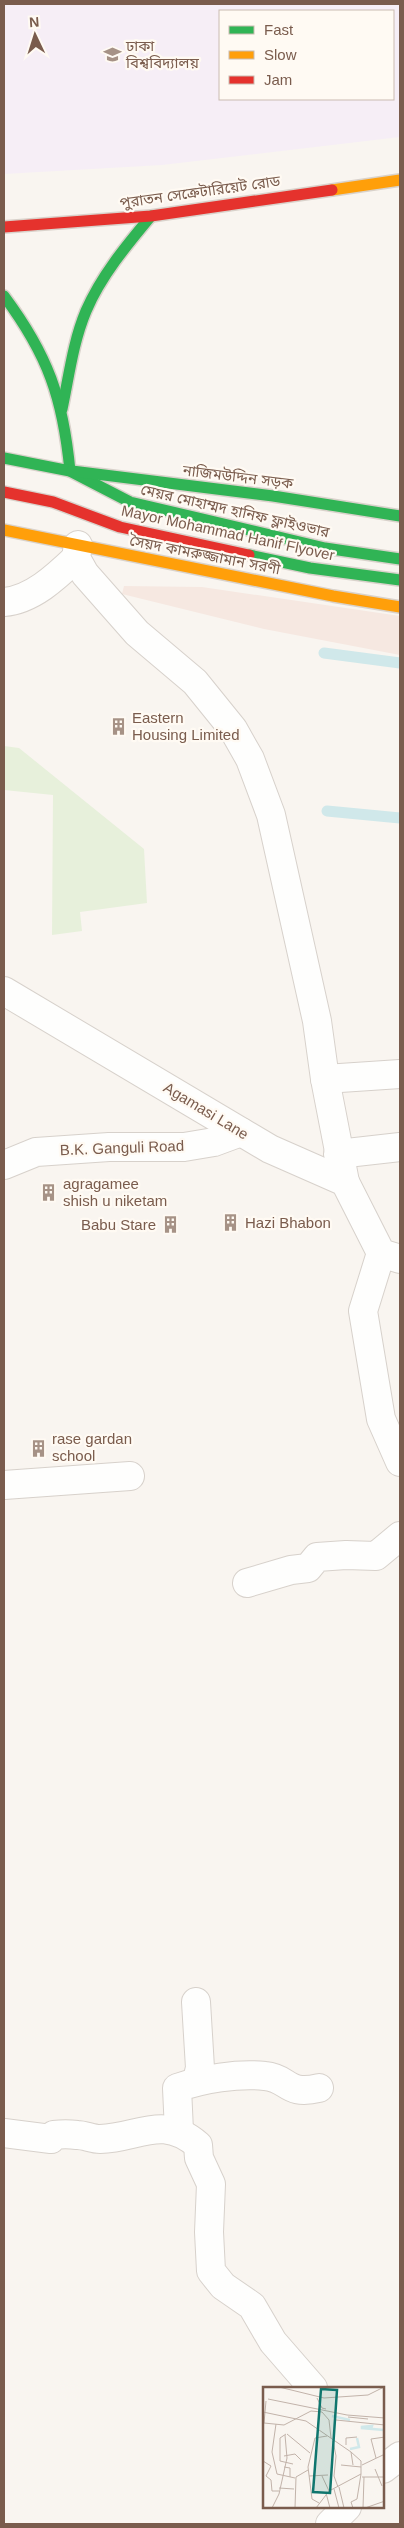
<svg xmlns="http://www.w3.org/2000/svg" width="404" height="2528" viewBox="0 0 404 2528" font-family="Arial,'Noto Sans Bengali',sans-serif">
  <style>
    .commercial { fill: #f6e8e1 }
    .education { fill: #f6eef6; fill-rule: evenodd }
    .green { fill: #e7f0db }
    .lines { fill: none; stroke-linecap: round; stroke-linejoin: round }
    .stream { stroke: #d0e8ea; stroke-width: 11 }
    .street-casing { stroke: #d7d1cb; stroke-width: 30 }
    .fast-casing { stroke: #d9d2cb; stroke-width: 14 }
    .slow-casing { stroke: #d9d2cb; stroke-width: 14 }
    .jam-casing { stroke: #d9d2cb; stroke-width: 14 }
    .street { stroke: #fefefd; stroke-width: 28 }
    .fast { stroke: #30b455; stroke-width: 11 }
    .slow { stroke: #ff9f0a; stroke-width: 11 }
    .jam { stroke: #e5322d; stroke-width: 11 }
    .labels { text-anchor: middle; stroke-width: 4.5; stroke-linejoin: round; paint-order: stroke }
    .poi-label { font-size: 15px; fill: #7a5c4d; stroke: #fffaf3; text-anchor: start }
    .street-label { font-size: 15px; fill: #7a5c4d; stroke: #fffaf3 }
    .inset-river { fill: none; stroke: #d0e8ea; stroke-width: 2.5 }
    .inset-road { fill: none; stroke: #c2b3aa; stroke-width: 1 }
    .view { fill: #0f766e; fill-opacity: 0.15; stroke: #0f766e; stroke-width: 2.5 }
    .inset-edge { fill: none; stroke: #7a5c4d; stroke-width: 2.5 }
  </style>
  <rect width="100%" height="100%" fill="#f9f5f0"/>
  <!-- commercial -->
  <polygon class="commercial" points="124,586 202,587 400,616 400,655 264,629 122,594"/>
  <!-- education -->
  <path class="education" d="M4,4H400V137L162,165L4,174ZM220,11H393V99H220Z"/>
  <!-- green -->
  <polygon class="green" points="4,746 19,748 144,849 147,903 80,912 82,931 52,935 53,795 4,790"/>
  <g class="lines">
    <!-- stream -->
    <g class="stream">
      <polyline points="324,653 400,663"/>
      <polyline points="327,811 400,818"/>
    </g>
    <defs>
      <g id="street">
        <polyline points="78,545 76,558 85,574 137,633 195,682 233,729 250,759 271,815 317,1021 325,1079 345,1182"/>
        <path d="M4,602C32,600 57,576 76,558"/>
        <polyline points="4,991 270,1149 345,1182 381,1253 400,1259"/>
        <polyline points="325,1079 400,1074"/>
        <polyline points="338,1154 400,1147"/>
        <polyline points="4,1165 36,1152 109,1147 184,1147 214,1142 241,1132"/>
        <polyline points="381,1253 363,1311 381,1419 400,1462"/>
        <polyline points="4,1485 130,1476"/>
        <polyline points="247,1583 291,1570 308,1568 317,1557 346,1555 376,1556 400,1536"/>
        <polyline points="196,2002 200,2068 197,2080"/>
        <path d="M179,2131L177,2088C202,2079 238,2073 265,2076C289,2078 286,2096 319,2088"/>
        <path d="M4,2133L51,2139L54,2135C62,2134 69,2134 77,2135C85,2135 92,2139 100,2139C139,2138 162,2114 198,2145L199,2158L211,2184L209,2232L211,2271L223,2286L252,2306L273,2342L313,2388"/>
        <polyline points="383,2469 400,2456"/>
        <polyline points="330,2524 347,2507"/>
      </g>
      <g id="fast">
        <path d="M4,296C48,355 63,398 70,471"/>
        <path d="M62,409C69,376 73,342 86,311C101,276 126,246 151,216"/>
        <polyline points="4,458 70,471 130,502 325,548 400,559"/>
        <polyline points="72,471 273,496 400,516"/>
        <polyline points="249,555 310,568 400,580"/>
      </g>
      <g id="slow">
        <polyline points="332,190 400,180"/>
        <polyline points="4,530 333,596 400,607"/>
      </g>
      <g id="jam">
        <polyline points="4,227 151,216 332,190"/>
        <polyline points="4,492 53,502 120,527 249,555"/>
      </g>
    </defs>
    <!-- street casing -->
    <use href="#street" class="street-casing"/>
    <!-- fast casing -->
    <use href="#fast" class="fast-casing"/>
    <!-- slow casing -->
    <use href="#slow" class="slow-casing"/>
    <!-- jam casing -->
    <use href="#jam" class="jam-casing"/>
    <!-- street -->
    <use href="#street" class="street"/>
    <!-- fast -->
    <use href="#fast" class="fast"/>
    <!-- slow -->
    <use href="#slow" class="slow"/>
    <!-- jam -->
    <use href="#jam" class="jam"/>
  </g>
  <!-- icons -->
  <defs>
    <symbol id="university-bare" viewBox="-9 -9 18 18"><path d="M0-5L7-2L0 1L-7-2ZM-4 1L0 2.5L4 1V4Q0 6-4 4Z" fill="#a69286" stroke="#fffaf3" stroke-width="2.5" paint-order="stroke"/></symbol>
    <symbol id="building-bare" viewBox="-9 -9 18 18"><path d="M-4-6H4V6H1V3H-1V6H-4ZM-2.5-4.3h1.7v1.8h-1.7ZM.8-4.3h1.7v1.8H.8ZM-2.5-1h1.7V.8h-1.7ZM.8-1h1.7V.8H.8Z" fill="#a69286" stroke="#fffaf3" stroke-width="2.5" paint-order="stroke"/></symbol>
  </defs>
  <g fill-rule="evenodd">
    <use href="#university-bare" x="100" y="42" width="25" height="25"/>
    <use href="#building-bare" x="106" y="714" width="25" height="25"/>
    <use href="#building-bare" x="36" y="1180" width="25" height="25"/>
    <use href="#building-bare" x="218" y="1210" width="25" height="25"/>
    <use href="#building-bare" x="158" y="1212" width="25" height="25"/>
    <use href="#building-bare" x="26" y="1436" width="25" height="25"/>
  </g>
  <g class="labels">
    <!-- poi labels -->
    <g class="poi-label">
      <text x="126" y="51">ঢাকা<tspan x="126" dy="17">বিশ্ববিদ্যালয়</tspan></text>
      <text x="132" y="723">Eastern<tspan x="132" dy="17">Housing Limited</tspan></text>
      <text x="63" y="1189">agragamee<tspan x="63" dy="17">shish u niketam</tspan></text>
      <text x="245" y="1228">Hazi Bhabon</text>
      <text x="156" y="1230" text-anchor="end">Babu Stare</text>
      <text x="52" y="1444">rase gardan<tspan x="52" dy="17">school</tspan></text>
    </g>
    <!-- street labels -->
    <g class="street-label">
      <text transform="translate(200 192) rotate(-8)" y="5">পুরাতন সেক্রেটারিয়েট রোড</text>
      <text transform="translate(238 477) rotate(7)" y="5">নাজিমউদ্দিন সড়ক</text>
      <text transform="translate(235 511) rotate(13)" y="5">মেয়র মোহাম্মদ হানিফ ফ্লাইওভার</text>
      <text transform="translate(228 533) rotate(12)" y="5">Mayor Mohammad Hanif Flyover</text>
      <text transform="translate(205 555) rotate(11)" y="5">সৈয়দ কামরুজ্জামান সরণী</text>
      <text transform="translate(206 1111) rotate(31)" y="5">Agamasi Lane</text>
      <text transform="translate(122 1148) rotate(-2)" y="5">B.K. Ganguli Road</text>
    </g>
  </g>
  <!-- overview -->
  <g transform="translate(263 2387)">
    <rect width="121" height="121" fill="#f9f5f0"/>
    <path class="inset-river" d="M69,29L87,33M108,42L109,39L99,40V41L121,43M87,62L96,60L94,51"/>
    <path class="inset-road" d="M16,0L61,11L105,8L121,0M54,11L59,21L63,22M5,12L84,28L122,31M0,25L43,34L88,65L90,78M59,25L66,33L68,51M85,30L105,32M73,33L122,38M1,36L21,38L48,24L59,25M1,36L3,14M13,37L9,65L14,87L32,91M23,47L17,51V74L30,77M24,47L47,66M70,54L73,69L71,89L75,100M83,58V51L94,50M21,69L32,67L38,73M113,71L108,52L122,50M0,74L8,79L3,89L8,93L9,104H16M78,78L98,80M99,78L122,67M21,80L27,81V90M112,82L119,99M46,89L65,88M59,89L66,104M99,90H122M76,100L81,121M16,101L31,102M71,102L76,121M63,106L67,121M56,116L49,112L45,80L52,51L64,49M9,121L16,107L24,71L22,48M32,121L33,90L45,83M53,121L66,104L98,87V74L88,65M90,121L88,115L94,112L98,87M100,121L101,90M102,121L122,114"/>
    <path class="view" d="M58,2L74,3L67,106L50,105Z"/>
    <rect width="121" height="121" class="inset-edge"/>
  </g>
  <!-- border -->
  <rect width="404" height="2528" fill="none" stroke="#7a5c4d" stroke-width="10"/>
  <!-- legend -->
  <rect x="219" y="10" width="175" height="90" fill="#fffaf3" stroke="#cabbb1"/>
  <rect x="229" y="26" width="25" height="8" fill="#30b455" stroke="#cabbb1"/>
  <text x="264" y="35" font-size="15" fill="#7a5c4d">Fast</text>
  <rect x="229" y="51" width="25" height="8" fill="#ff9f0a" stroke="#cabbb1"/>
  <text x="264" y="60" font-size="15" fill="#7a5c4d">Slow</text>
  <rect x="229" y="76" width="25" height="8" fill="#e5322d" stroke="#cabbb1"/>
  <text x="264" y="85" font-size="15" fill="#7a5c4d">Jam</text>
  <!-- north arrow -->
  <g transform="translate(35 35) rotate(356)" stroke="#fffaf3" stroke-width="4" paint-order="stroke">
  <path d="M0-4L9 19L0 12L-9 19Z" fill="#7a5c4d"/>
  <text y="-8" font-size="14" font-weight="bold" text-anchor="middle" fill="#7a5c4d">N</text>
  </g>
</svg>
